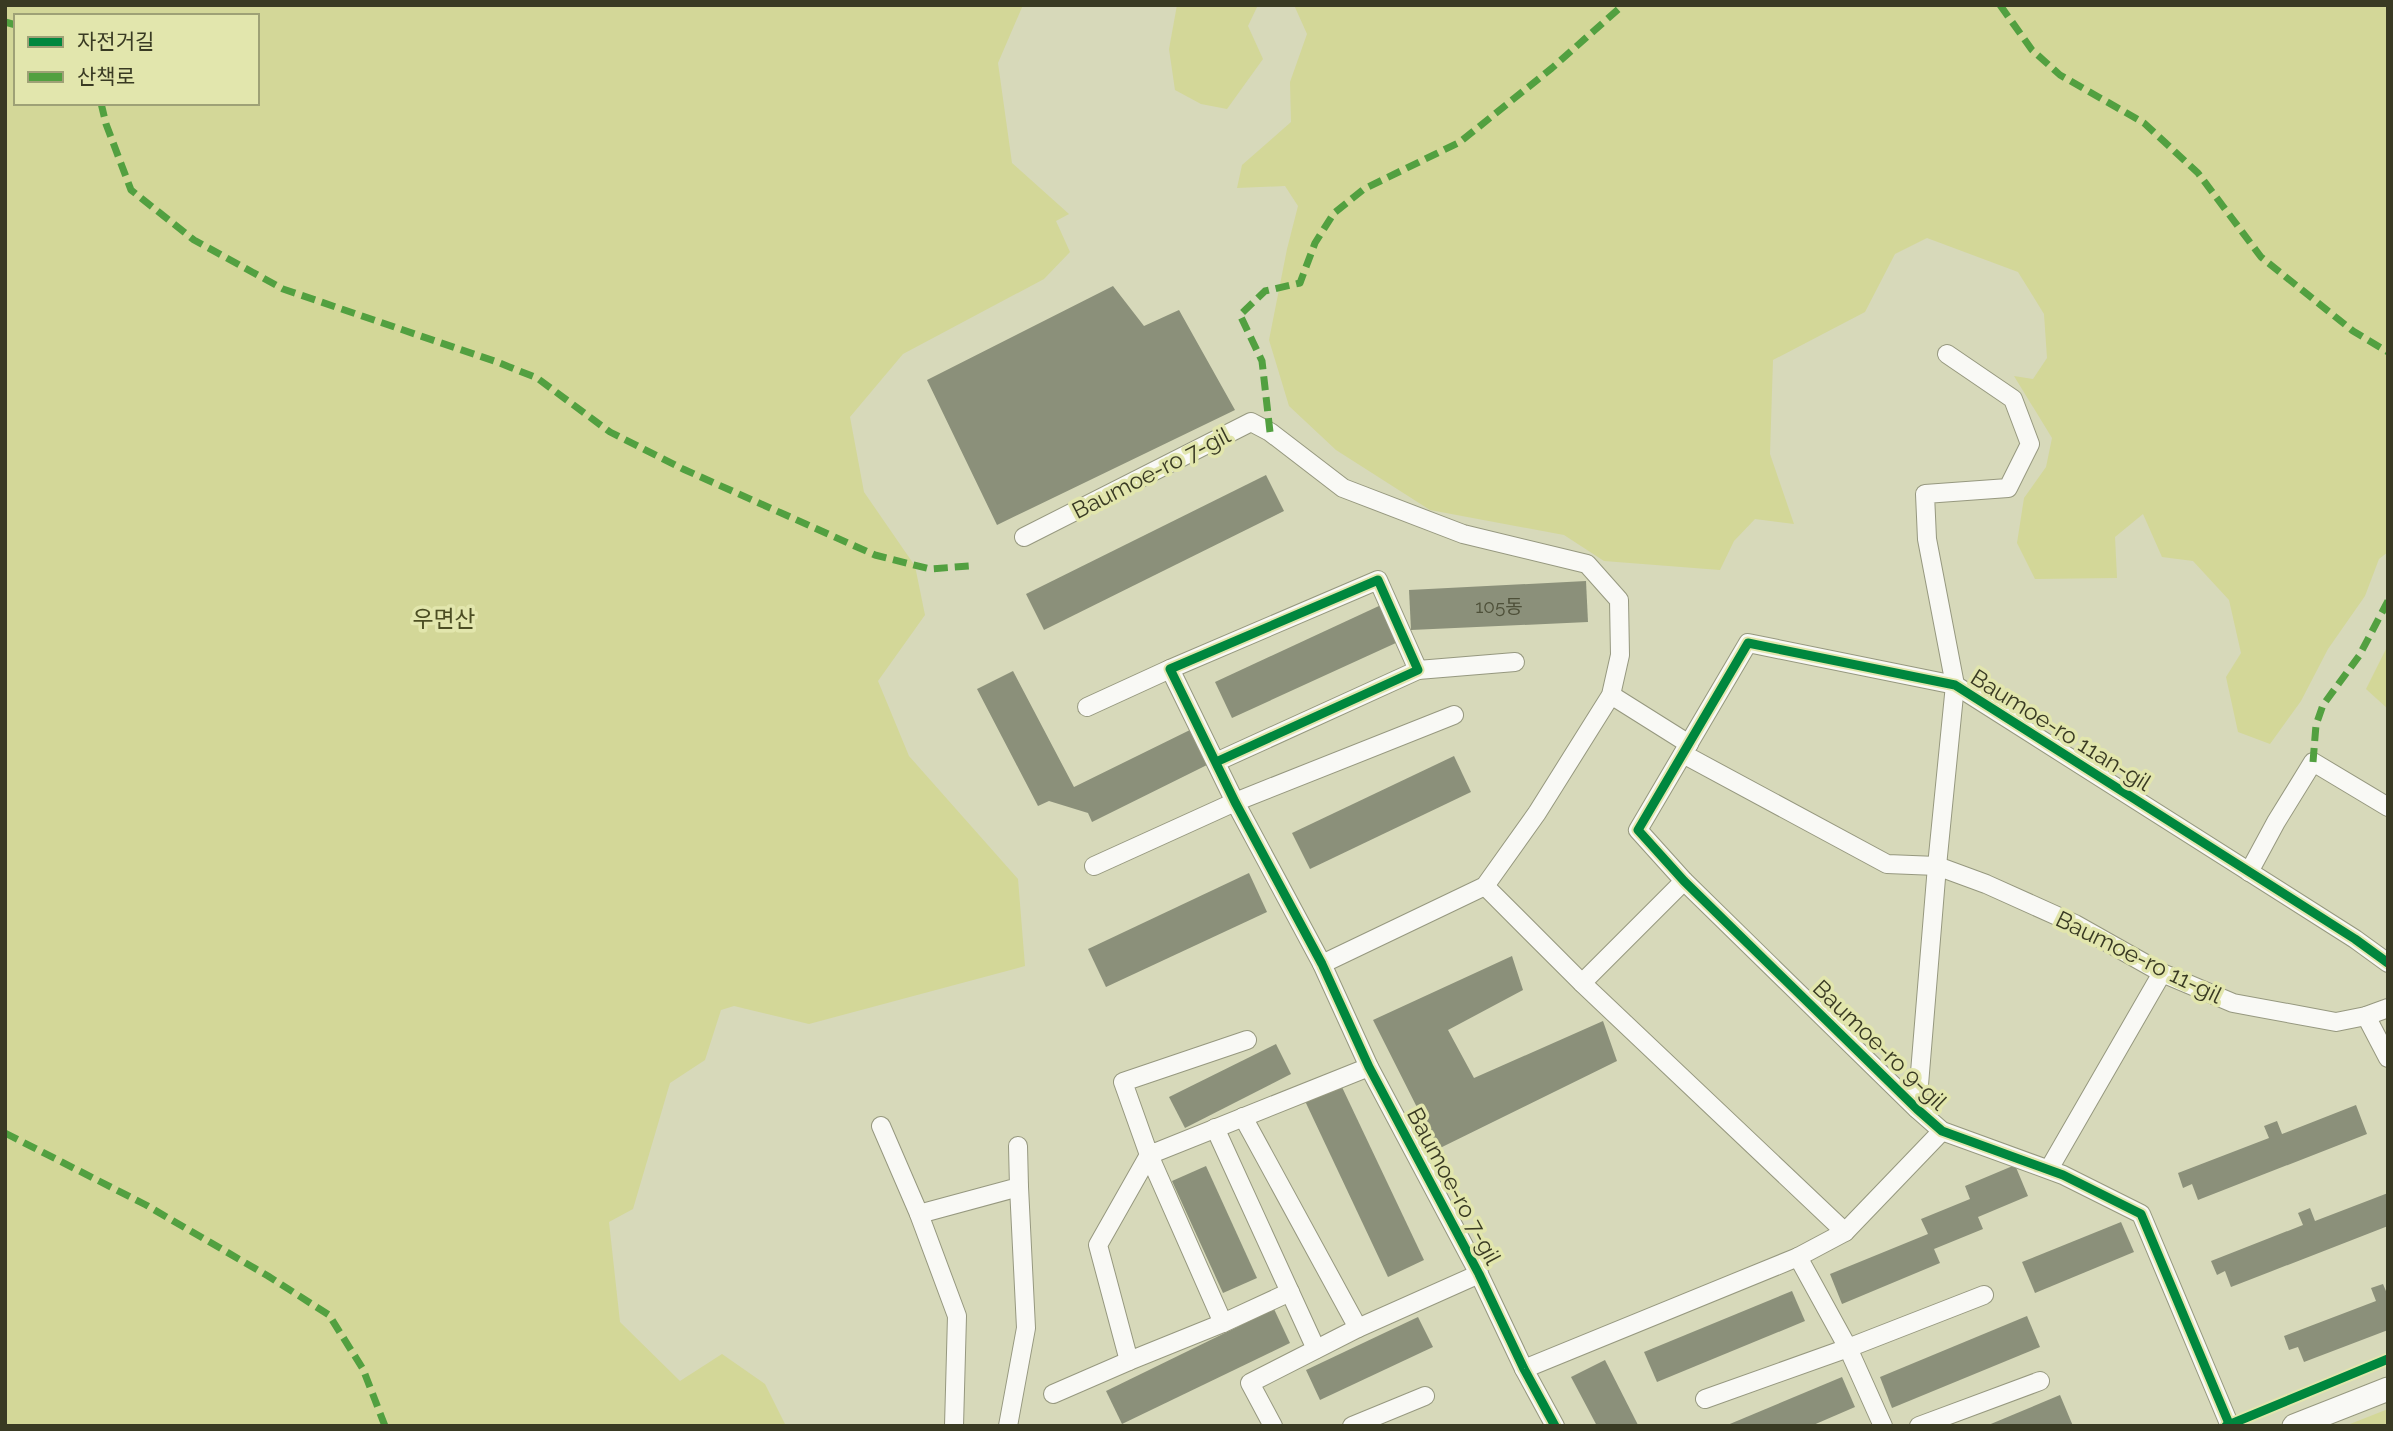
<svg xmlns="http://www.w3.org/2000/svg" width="2393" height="1431" viewBox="0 0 2393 1431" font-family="Raleway,'Noto Sans KR',sans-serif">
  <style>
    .green { fill: #d3d798; fill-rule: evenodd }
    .building { fill: #8b907a }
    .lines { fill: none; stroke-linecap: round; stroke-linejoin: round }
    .minor-casing { stroke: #96987f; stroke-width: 20 }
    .tertiary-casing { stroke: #96987f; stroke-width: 25 }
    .minor { stroke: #f9f9f5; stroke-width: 18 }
    .tertiary { stroke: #f9f9f5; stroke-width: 23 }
    .quiet { stroke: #52a040; stroke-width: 7; stroke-dasharray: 14 7; stroke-linecap: butt }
    .cycleway-casing { stroke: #e2e6ad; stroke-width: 13 }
    .cycleway { stroke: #00873e; stroke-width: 9 }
    .labels { text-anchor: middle; stroke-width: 7; stroke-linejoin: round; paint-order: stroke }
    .number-label { font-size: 19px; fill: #4e5039 }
    .street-label { font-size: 23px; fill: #393a23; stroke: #e2e6ad }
    .park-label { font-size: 23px; fill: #4b4d23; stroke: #e2e6ad }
  </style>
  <rect width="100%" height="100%" fill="#d7d9ba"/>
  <!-- green -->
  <g class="green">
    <path d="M5,5H1023L998,63L1012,163L1069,214L1056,221L1070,252L1044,279L903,354L850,417L864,492L915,566L925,615L878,681L909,756L1018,879L1025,966L809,1024L734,1006L721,1010L705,1060L670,1083L633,1209L609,1222L620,1322L680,1381L722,1354L765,1384L786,1426H5ZM16,16H257V103H16Z"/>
    <polygon points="1177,5 1258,5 1248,26 1263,59 1227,109 1201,104 1175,90 1169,49"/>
    <polygon points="1294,5 2388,5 2388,552 2379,559 2365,596 2328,649 2301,701 2270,744 2238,732 2226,677 2241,653 2229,600 2193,561 2162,557 2143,514 2115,537 2117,578 2035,579 2017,543 2024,498 2046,467 2052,438 2014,376 2033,379 2047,358 2044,314 2018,272 1927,238 1895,254 1865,312 1773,360 1770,454 1794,524 1755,519 1734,541 1720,570 1604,561 1564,535 1430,510 1336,450 1289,406 1269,340 1287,249 1298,206 1285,186 1237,188 1242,165 1291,122 1290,82 1307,34"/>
    <polygon points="2388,645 2388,709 2366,689"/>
    <polygon points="2388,1409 2388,1426 2345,1426"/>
  </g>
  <!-- building -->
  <g class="building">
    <polygon points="1113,286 1144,326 1179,310 1235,410 997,525 927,380"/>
    <polygon points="1266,475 1284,511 1044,630 1026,594"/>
    <polygon points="1586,581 1588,622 1411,630 1409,590"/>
    <polygon points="1381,605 1398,642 1232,718 1215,682"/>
    <polygon points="1013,671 1074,787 1194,728 1211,763 1092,822 1088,813 1049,801 1038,806 977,689"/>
    <polygon points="1454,756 1471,792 1310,869 1292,833"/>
    <polygon points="1249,873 1267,912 1106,987 1088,949"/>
    <polygon points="1512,956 1523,990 1448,1030 1474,1078 1603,1021 1617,1061 1438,1149 1373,1020"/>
    <polygon points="1276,1044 1291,1074 1185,1128 1169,1097"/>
    <polygon points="1341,1085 1424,1260 1388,1277 1305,1101"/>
    <polygon points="2356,1105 2367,1134 2198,1200 2192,1184 2183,1188 2178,1173 2269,1138 2264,1126 2277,1121 2282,1134"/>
    <polygon points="2015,1165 2028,1196 1978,1217 1983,1229 1934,1249 1940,1263 1842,1304 1830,1274 1928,1234 1921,1219 1970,1199 1965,1186"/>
    <polygon points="1206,1166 1257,1278 1223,1293 1172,1181"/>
    <polygon points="2388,1193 2388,1226 2231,1287 2225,1271 2217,1275 2211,1261 2303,1225 2298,1213 2310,1208 2315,1221"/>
    <polygon points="2121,1222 2134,1252 2035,1293 2022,1262"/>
    <polygon points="2383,1284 2388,1296 2388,1330 2304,1362 2298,1347 2289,1350 2284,1336 2376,1301 2371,1288"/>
    <polygon points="1792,1291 1805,1321 1657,1382 1644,1352"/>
    <polygon points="1274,1309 1290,1343 1122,1424 1106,1391"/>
    <polygon points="2027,1316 2040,1347 1892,1408 1880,1377"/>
    <polygon points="1418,1317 1433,1347 1320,1400 1306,1370"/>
    <polygon points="1605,1360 1638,1425 1636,1426 1597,1426 1571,1377"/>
    <polygon points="1842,1377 1855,1407 1811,1426 1725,1426"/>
    <polygon points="2060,1395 2073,1426 1986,1426"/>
  </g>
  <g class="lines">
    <defs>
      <g id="minor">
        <polyline points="1024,537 1251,422 1270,432 1343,488 1463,534 1587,564 1619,600 1620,655 1611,695 1537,813 1485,886 1322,964"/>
        <polyline points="1418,670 1515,662"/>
        <polyline points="1611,695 1689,744"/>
        <polyline points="1087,707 1170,669"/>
        <polyline points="1683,754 1887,864 1937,866 1986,884 2075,924 2162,973 2233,1003 2336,1022 2366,1016 2388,1008"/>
        <polyline points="1216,762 1418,670 1378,580 1170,669 1235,802 1322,964 1369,1067 1479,1274 1524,1369 1555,1426"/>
        <polyline points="1094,866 1235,802 1454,715"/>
        <polyline points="2249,872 2276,822 2313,762 2388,807"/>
        <polyline points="1485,886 1582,983 1845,1232"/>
        <polyline points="1582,983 1684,881"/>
        <polyline points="2366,1016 2388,1058"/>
        <polyline points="1247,1040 1123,1082 1149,1155 1369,1067"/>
        <polyline points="1917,1109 1937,866 1955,685 1927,539 1925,494 2008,488 2030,444 2013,399 1947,354"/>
        <polyline points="1243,1117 1358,1328 1479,1274"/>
        <polyline points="881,1126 919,1214 957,1316 954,1426"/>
        <polyline points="1215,1128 1316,1349"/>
        <polygon points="1149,1155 1223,1323 1129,1361 1098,1245"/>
        <polyline points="2049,1169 2162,973"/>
        <polyline points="919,1214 1019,1187 1018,1146"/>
        <polyline points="1798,1257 1848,1348 1883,1426"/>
        <polyline points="1223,1323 1290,1292"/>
        <polyline points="1524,1369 1798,1257 1845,1232 1942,1131"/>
        <polyline points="1053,1394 1129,1361"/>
        <polyline points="1705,1399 1848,1348 1984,1295"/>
        <polyline points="1008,1426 1026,1328 1019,1187"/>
        <polyline points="1273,1426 1250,1383 1358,1328"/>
        <polyline points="1352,1426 1425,1396"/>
        <polyline points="1919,1426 2040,1381"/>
        <polyline points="2230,1426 2141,1214 2063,1175 1942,1131 1917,1109 1684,881 1638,830 1748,643 1955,685 2355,939 2388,963"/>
      </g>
      <polyline id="tertiary" points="2294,1426 2388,1389"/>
    </defs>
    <!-- minor casing -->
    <use href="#minor" class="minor-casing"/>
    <!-- tertiary casing -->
    <use href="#tertiary" class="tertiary-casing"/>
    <!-- minor -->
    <use href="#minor" class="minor"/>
    <!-- tertiary -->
    <use href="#tertiary" class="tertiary"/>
    <!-- quiet -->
    <g class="quiet">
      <polyline points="2000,5 2032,50 2060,75 2144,123 2198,173 2261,257 2353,331 2388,352"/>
      <polyline points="5,22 16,25"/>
      <polyline points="101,103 106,124 131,190 194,240 283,289 497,362 537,378 610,432 683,469 875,555 930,569 969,566"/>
      <polyline points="1270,432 1262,361 1240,315 1265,291 1300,283 1315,243 1334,213 1364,189 1460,142 1552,68 1623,5"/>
      <polyline points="2313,762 2316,725 2323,705 2359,656 2388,601"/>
      <polyline points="5,1133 146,1205 268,1276 329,1315 363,1369 385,1426"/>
    </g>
    <defs>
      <g id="cycleway">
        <polyline points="1216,762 1418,670 1378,580 1170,669 1235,802 1322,964 1369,1067 1479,1274 1524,1369 1555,1426"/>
        <polyline points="2226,1426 2388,1359"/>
        <polyline points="2230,1426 2141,1214 2063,1175 1942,1131 1917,1109 1684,881 1638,830 1748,643 1955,685 2355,939 2388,963"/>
      </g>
    </defs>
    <!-- cycleway casing -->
    <use href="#cycleway" class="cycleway-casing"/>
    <!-- cycleway -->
    <use href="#cycleway" class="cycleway"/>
  </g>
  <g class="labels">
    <!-- number labels -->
    <g class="number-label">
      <text x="1499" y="613">105동</text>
    </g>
    <!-- street labels -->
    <g class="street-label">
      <text transform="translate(1151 473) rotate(-27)" y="8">Baumoe-ro 7-gil</text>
      <text transform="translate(2061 730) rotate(32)" y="8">Baumoe-ro 11an-gil</text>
      <text transform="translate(2139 957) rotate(26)" y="8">Baumoe-ro 11-gil</text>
      <text transform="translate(1880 1045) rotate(44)" y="8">Baumoe-ro 9-gil</text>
      <text transform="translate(1454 1186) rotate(62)" y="8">Baumoe-ro 7-gil</text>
    </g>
    <!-- park labels -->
    <g class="park-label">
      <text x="444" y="627">우면산</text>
    </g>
  </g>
  <!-- border -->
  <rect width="2393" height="1431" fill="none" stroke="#393a23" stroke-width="14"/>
  <!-- legend -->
  <rect x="14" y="14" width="245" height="91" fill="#e2e6ad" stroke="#9ea176" stroke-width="2"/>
  <rect x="28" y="37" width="35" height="10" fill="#00873e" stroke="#9ea176" stroke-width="2"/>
  <text x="77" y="49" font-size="21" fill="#393a23">자전거길</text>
  <rect x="28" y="72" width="35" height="10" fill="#52a040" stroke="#9ea176" stroke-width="2"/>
  <text x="77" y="84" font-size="21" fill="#393a23">산책로</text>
</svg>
